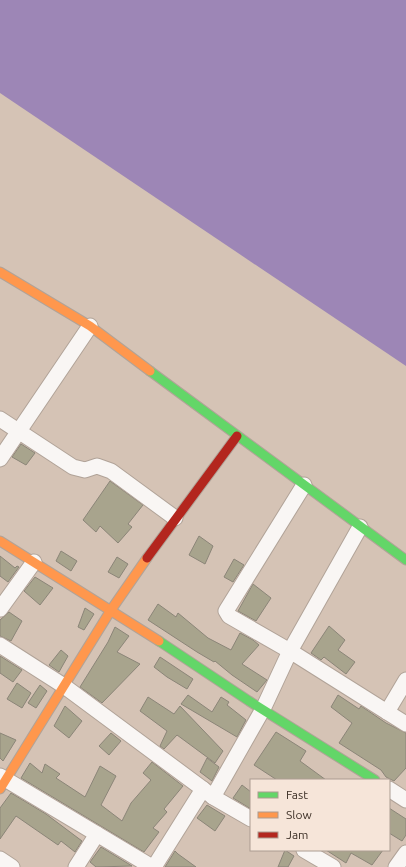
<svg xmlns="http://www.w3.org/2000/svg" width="406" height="867" viewBox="0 0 406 867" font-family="Ubuntu,sans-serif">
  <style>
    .water { fill: #9d86b6 }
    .building { fill: #a8a48d; stroke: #8b8578 }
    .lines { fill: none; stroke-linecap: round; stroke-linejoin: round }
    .street-casing { stroke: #b1a398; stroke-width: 17 }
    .fast-casing { stroke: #b1a398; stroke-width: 11 }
    .slow-casing { stroke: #b1a398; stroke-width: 11 }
    .jam-casing { stroke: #b1a398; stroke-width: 11 }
    .street { stroke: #f9f6f4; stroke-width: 15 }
    .fast { stroke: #63d668; stroke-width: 9 }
    .slow { stroke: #ff974d; stroke-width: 9 }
    .jam { stroke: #b3261e; stroke-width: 9 }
  </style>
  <rect width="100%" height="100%" fill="#d5c3b5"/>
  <!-- water -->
  <polygon class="water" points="0,0 406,0 406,366 0,93"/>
  <!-- building -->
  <g class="building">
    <polygon points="21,444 35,453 26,465 12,457"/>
    <polygon points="110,481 143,505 128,524 132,527 118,543 100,526 96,532 83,520"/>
    <polygon points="199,536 213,546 205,564 189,555"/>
    <polygon points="61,551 77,561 71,571 56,561"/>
    <polygon points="0,556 15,568 17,566 19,567 8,582 0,576"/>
    <polygon points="117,557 128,564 119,578 108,572"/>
    <polygon points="234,559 244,565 233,582 224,577"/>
    <polygon points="35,577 53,588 40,605 24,591"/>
    <polygon points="253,584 271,598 256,621 238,611"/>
    <polygon points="158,604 176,617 178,613 208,638 231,650 240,633 253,640 259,645 242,664 267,680 257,692 232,675 215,661 214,662 197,652 148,620"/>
    <polygon points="85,608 94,614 84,630 78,627"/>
    <polygon points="9,612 22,621 11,641 0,636 0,620"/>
    <polygon points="329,626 345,640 338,650 355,662 346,674 324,657 321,660 311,653"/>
    <polygon points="115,627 129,636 117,652 140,664 102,703 80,687 108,642"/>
    <polygon points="61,650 68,656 59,672 49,665"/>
    <polygon points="0,656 22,670 13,682 0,673"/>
    <polygon points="160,657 193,679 187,689 167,677 154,667"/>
    <polygon points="17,683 31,693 22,708 7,699"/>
    <polygon points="40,685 47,691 36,708 28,703"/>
    <polygon points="188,695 212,712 221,697 229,702 227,705 246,720 237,737 181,704"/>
    <polygon points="338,695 359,709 361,706 386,723 406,733 406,768 394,781 386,777 381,770 339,743 352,723 331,707"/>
    <polygon points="148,697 174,714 180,706 223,751 215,763 177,735 164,749 160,746 167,731 140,711"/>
    <polygon points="65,706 82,721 69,738 54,726"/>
    <polygon points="276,732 306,751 300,761 326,780 277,780 254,765"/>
    <polygon points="0,733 16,740 3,761 0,758"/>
    <polygon points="111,733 121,741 109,755 99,746"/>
    <polygon points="207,758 219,767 212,781 200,772"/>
    <polygon points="152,762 183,786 164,809 167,812 153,828 159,832 144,852 21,778 30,763 42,773 45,764 60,774 56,778 85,797 100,766 116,776 101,805 122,821 131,803 151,780 143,773"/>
    <polygon points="242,785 251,792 251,809 233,798"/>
    <polygon points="11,793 46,814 82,841 75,852 61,841 58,845 16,816 0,839 0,808"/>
    <polygon points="207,805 225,816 215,831 197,818"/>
    <polygon points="389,808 406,819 406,835 402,841 389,833"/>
    <polygon points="101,847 132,866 96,867 90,862"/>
    <polygon points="285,850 294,856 288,867 278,867"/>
    <polygon points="326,850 383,850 372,865 351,853 346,863"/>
    <polygon points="175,851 178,854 196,867 165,867"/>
  </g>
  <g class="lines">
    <defs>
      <g id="street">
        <polyline points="0,419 73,467 85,470 97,466 111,471 175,518"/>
        <polyline points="0,459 90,326"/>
        <polyline points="304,485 226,611 229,616 290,651 360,527"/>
        <polyline points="0,609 34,562"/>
        <polyline points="0,645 64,686 203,789"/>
        <polyline points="387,712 406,680"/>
        <polyline points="0,776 152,867"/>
        <polyline points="389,789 406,800"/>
        <polyline points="213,797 263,709 290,651 406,724"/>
        <polyline points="304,850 333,867"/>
        <polyline points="0,859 12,867"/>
        <polyline points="76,867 97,834"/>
        <polyline points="154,867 203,789 213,797 251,819"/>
        <polyline points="396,867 406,853"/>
      </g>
      <g id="fast">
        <polyline points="150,371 406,560"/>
        <polyline points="159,641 249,701 375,780"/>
      </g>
      <g id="slow">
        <polyline points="0,272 90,326 150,371"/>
        <polyline points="0,541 159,641"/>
        <polyline points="0,789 111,610 147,558"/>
      </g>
      <polyline id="jam" points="147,558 237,436"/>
    </defs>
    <!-- street casing -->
    <use href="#street" class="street-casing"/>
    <!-- fast casing -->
    <use href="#fast" class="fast-casing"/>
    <!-- slow casing -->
    <use href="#slow" class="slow-casing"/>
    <!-- jam casing -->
    <use href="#jam" class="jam-casing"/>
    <!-- street -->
    <use href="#street" class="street"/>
    <!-- fast -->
    <use href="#fast" class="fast"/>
    <!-- slow -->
    <use href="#slow" class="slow"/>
    <!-- jam -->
    <use href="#jam" class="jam"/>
  </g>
  <!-- legend -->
  <rect x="250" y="779" width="140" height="72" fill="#f6e5d9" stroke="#ab9c91"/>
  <rect x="258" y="792" width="20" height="6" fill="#63d668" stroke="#ab9c91"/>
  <text x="286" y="799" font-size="12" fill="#3b2e25">Fast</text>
  <rect x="258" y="812" width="20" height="6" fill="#ff974d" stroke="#ab9c91"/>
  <text x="286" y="819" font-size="12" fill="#3b2e25">Slow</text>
  <rect x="258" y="832" width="20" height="6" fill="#b3261e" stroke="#ab9c91"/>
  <text x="286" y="839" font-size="12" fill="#3b2e25">Jam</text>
</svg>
